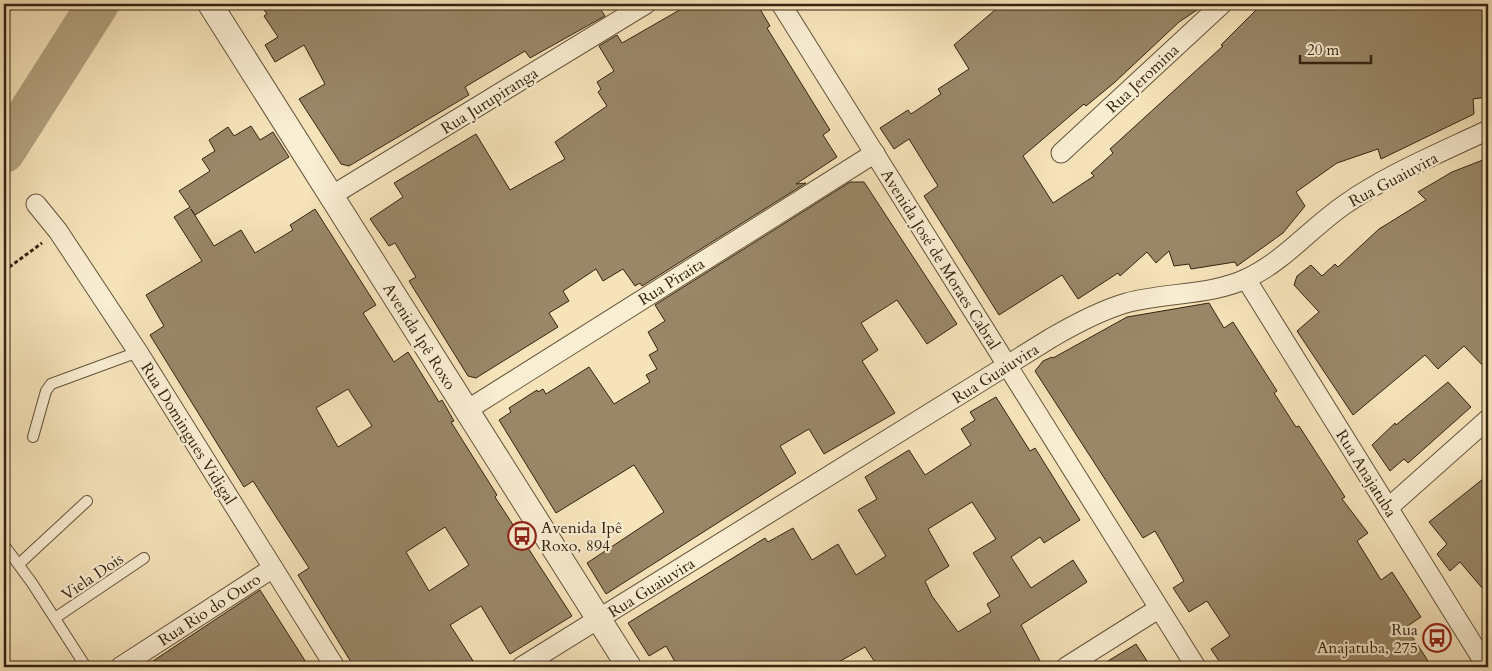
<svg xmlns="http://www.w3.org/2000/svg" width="1492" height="671" viewBox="0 0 1492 671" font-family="Cardo,serif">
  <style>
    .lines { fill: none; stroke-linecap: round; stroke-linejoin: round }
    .river { stroke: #b4a280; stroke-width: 42 }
    .building { fill: #998768; stroke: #342410; fill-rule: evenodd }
    .service-casing { stroke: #64543a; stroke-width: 12 }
    .minor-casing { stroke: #64543a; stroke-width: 21 }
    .tertiary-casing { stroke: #64543a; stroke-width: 26 }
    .path { stroke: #342410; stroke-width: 3; stroke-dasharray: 4 2.5; stroke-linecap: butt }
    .service { stroke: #f9edd2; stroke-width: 10 }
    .minor { stroke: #f9edd2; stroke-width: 19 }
    .tertiary { stroke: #f9edd2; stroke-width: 24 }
    .labels { text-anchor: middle; stroke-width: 4.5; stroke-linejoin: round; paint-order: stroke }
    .street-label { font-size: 16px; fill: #342410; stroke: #f9edd2 }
    .poi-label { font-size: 16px; fill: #342410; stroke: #f9edd2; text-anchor: start }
  </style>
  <rect width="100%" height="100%" fill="#f6e3ba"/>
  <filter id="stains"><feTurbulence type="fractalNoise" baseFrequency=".004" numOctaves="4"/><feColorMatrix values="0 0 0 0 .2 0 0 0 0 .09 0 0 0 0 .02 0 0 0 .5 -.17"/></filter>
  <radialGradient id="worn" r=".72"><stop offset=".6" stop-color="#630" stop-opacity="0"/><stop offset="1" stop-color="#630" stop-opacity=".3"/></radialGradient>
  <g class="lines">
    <!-- river -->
    <polyline class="river" points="4,152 98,4"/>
  </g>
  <!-- building -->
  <g class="building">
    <polygon points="260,4 597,4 605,16 530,58 525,51 465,87 469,95 349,166 341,164 299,99 325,84 304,45 275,62 265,45 278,37 264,16 267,14"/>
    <polygon points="690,4 757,4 770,26 767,28 830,130 823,135 837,157 796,184 806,183 642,286 640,283 635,286 623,269 603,281 596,269 563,291 569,301 549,313 558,327 476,378 468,376 409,281 416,277 395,243 389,246 370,219 403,197 394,183 476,134 510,190 565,159 555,142 607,106 598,92 601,89 597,82 614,71 599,46 617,35 622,43"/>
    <polygon points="1002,4 1206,4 1179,22 1114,83 1086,106 1084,104 1023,156 1053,203 1094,176 1091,173 1113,153 1110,149 1223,46 1221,45 1262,4 1485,4 1488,14 1488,28 1484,28 1488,97 1473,99 1474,114 1381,159 1378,149 1337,163 1296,192 1305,206 1283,233 1237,266 1235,262 1191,269 1189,264 1174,266 1169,251 1156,263 1147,252 1120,276 1118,273 1078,299 1062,275 999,315 924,196 938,186 909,139 894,149 880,128 908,110 911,114 941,94 938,89 969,69 954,45"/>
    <path d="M251,126L260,140L273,132L289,157L195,215L191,209L214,246L241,230L255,253L293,230L290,225L315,209L376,305L363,313L394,362L408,352L439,402L442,400L454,421L451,422L497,495L495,497L572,616L510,654L481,606L450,625L477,667H354L298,575L309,568L253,481L244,487L150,335L164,326L146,295L202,261L174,217L190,207L179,191L210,171L202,159L215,151L209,140L228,127L234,136ZM348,389L372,426L338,447L316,408ZM445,527L469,565L429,591L406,552Z"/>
    <polygon points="1488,158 1488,371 1464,346 1438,369 1425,355 1353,415 1297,331 1319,312 1294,285 1297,276 1311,265 1322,276 1335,264 1338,267 1379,229 1426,200 1418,192 1452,172"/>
    <polygon points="850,182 864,182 957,324 927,344 897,300 861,323 878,350 862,361 895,413 824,454 809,429 780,446 796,473 606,594 587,563 664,512 634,465 556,513 499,420 511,412 509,408 537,390 538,392 543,389 546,394 589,367 614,404 650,382 646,375 657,369 649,355 658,350 648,332 665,321 655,305"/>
    <polygon points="1209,303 1224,328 1233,322 1277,391 1274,393 1296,427 1299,426 1345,497 1342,499 1368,533 1357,541 1381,580 1392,572 1421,617 1406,627 1432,667 1223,667 1211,649 1230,636 1207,601 1189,612 1173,588 1184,581 1155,531 1143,538 1035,371 1043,361 1052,357 1053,358 1127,317"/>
    <polygon points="1448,382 1471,407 1408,463 1404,459 1390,471 1372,445 1395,423 1396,425"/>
    <path d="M996,397L1030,451L1035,448L1080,520L1044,543L1040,537L1011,557L1031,588L1073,560L1087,582L1021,625L1040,661L1030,667H878L865,647L830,667H678L666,646L649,656L628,623L765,538L768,542L793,528L812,560L838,544L856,575L886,556L858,510L877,499L865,477L909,450L925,475L971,445L961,429L975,420L970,412ZM972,502L996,539L973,553L1000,596L987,604L991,612L958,632L932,596L925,581L949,566L928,529Z"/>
    <polygon points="1488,475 1488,595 1460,562 1450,571 1437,554 1447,544 1429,522"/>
    <polygon points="260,590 309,667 144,667 186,639"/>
    <polygon points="1136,644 1151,667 1098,667"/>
  </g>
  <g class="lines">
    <defs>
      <g id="service">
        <polyline points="33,437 46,391 51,384 138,352"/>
        <polyline points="4,545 32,583 86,667"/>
        <polyline points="19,564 87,501"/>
        <polyline points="55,618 144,558"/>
      </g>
      <g id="minor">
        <polyline points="781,4 1196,667"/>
        <polyline points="1061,153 1222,4"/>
        <polyline points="331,196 646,4"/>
        <polyline points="36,204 58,231 138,352 335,667"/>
        <polyline points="1246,279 1487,667"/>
        <polyline points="467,410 875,153"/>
        <polyline points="1388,508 1488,419"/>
        <polyline points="120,667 273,568"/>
        <path d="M521,667L1051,338C1075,324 1099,311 1126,303C1166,292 1210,296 1248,278C1285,260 1311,228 1344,205C1388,174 1440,153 1488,130"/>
        <polyline points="1066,667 1158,609"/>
      </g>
      <polyline id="tertiary" points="210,4 629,667"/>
    </defs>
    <!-- service casing -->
    <use href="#service" class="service-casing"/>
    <!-- minor casing -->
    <use href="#minor" class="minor-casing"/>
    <!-- tertiary casing -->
    <use href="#tertiary" class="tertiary-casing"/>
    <!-- path -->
    <polyline class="path" points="4,271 42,243"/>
    <!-- service -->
    <use href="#service" class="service"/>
    <!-- minor -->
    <use href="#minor" class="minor"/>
    <!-- tertiary -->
    <use href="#tertiary" class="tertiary"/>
  </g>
  <!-- icons -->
  <defs>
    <symbol id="bus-ring" viewBox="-11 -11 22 22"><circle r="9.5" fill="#f9edd2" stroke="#8f2418" stroke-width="1.5"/><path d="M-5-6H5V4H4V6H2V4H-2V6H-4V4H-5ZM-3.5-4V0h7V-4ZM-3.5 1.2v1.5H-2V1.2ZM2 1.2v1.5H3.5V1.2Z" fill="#8f2418"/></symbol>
  </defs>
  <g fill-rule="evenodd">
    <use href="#bus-ring" x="506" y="520" width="32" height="32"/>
    <use href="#bus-ring" x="1421" y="622" width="32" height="32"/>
  </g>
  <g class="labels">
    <!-- street labels -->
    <g class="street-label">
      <text transform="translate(1142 78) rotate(-43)" y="6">Rua Jeromina</text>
      <text transform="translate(489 100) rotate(-32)" y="6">Rua Jurupiranga</text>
      <text transform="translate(1393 179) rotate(-28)" y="6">Rua Guaiuvira</text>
      <text transform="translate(941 259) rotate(58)" y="6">Avenida José de Moraes Cabral</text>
      <text transform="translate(671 281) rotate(-32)" y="6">Rua Piraita</text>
      <text transform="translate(420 336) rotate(58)" y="6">Avenida Ipê Roxo</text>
      <text transform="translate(995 373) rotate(-32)" y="6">Rua Guaiuvira</text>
      <text transform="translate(189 433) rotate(58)" y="6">Rua Domingues Vidigal</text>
      <text transform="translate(1367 473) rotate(58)" y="6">Rua Anajatuba</text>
      <text transform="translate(92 576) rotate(-34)" y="6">Viela Dois</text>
      <text transform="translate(651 587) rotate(-32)" y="6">Rua Guaiuvira</text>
      <text transform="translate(209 609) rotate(-33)" y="6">Rua Rio do Ouro</text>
    </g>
    <!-- poi labels -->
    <g class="poi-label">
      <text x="541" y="533">Avenida Ipê<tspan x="541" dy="18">Roxo, 894</tspan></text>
      <text x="1418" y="635" text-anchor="end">Rua<tspan x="1418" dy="18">Anajatuba, 275</tspan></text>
    </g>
  </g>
  <!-- margin -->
  <rect width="1492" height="671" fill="none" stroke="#f6e3ba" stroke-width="20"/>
  <rect x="5" y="5" width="1482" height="661" fill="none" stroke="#342410" stroke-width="2.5"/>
  <rect x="10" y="10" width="1472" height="651" fill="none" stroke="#342410"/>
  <!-- scale -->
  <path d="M1300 55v8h71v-8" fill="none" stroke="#342410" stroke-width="2.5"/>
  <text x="1307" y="55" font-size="15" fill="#342410" stroke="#f9edd2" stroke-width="4" paint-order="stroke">20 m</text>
  <rect width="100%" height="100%" filter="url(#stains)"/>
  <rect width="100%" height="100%" fill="url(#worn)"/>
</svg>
